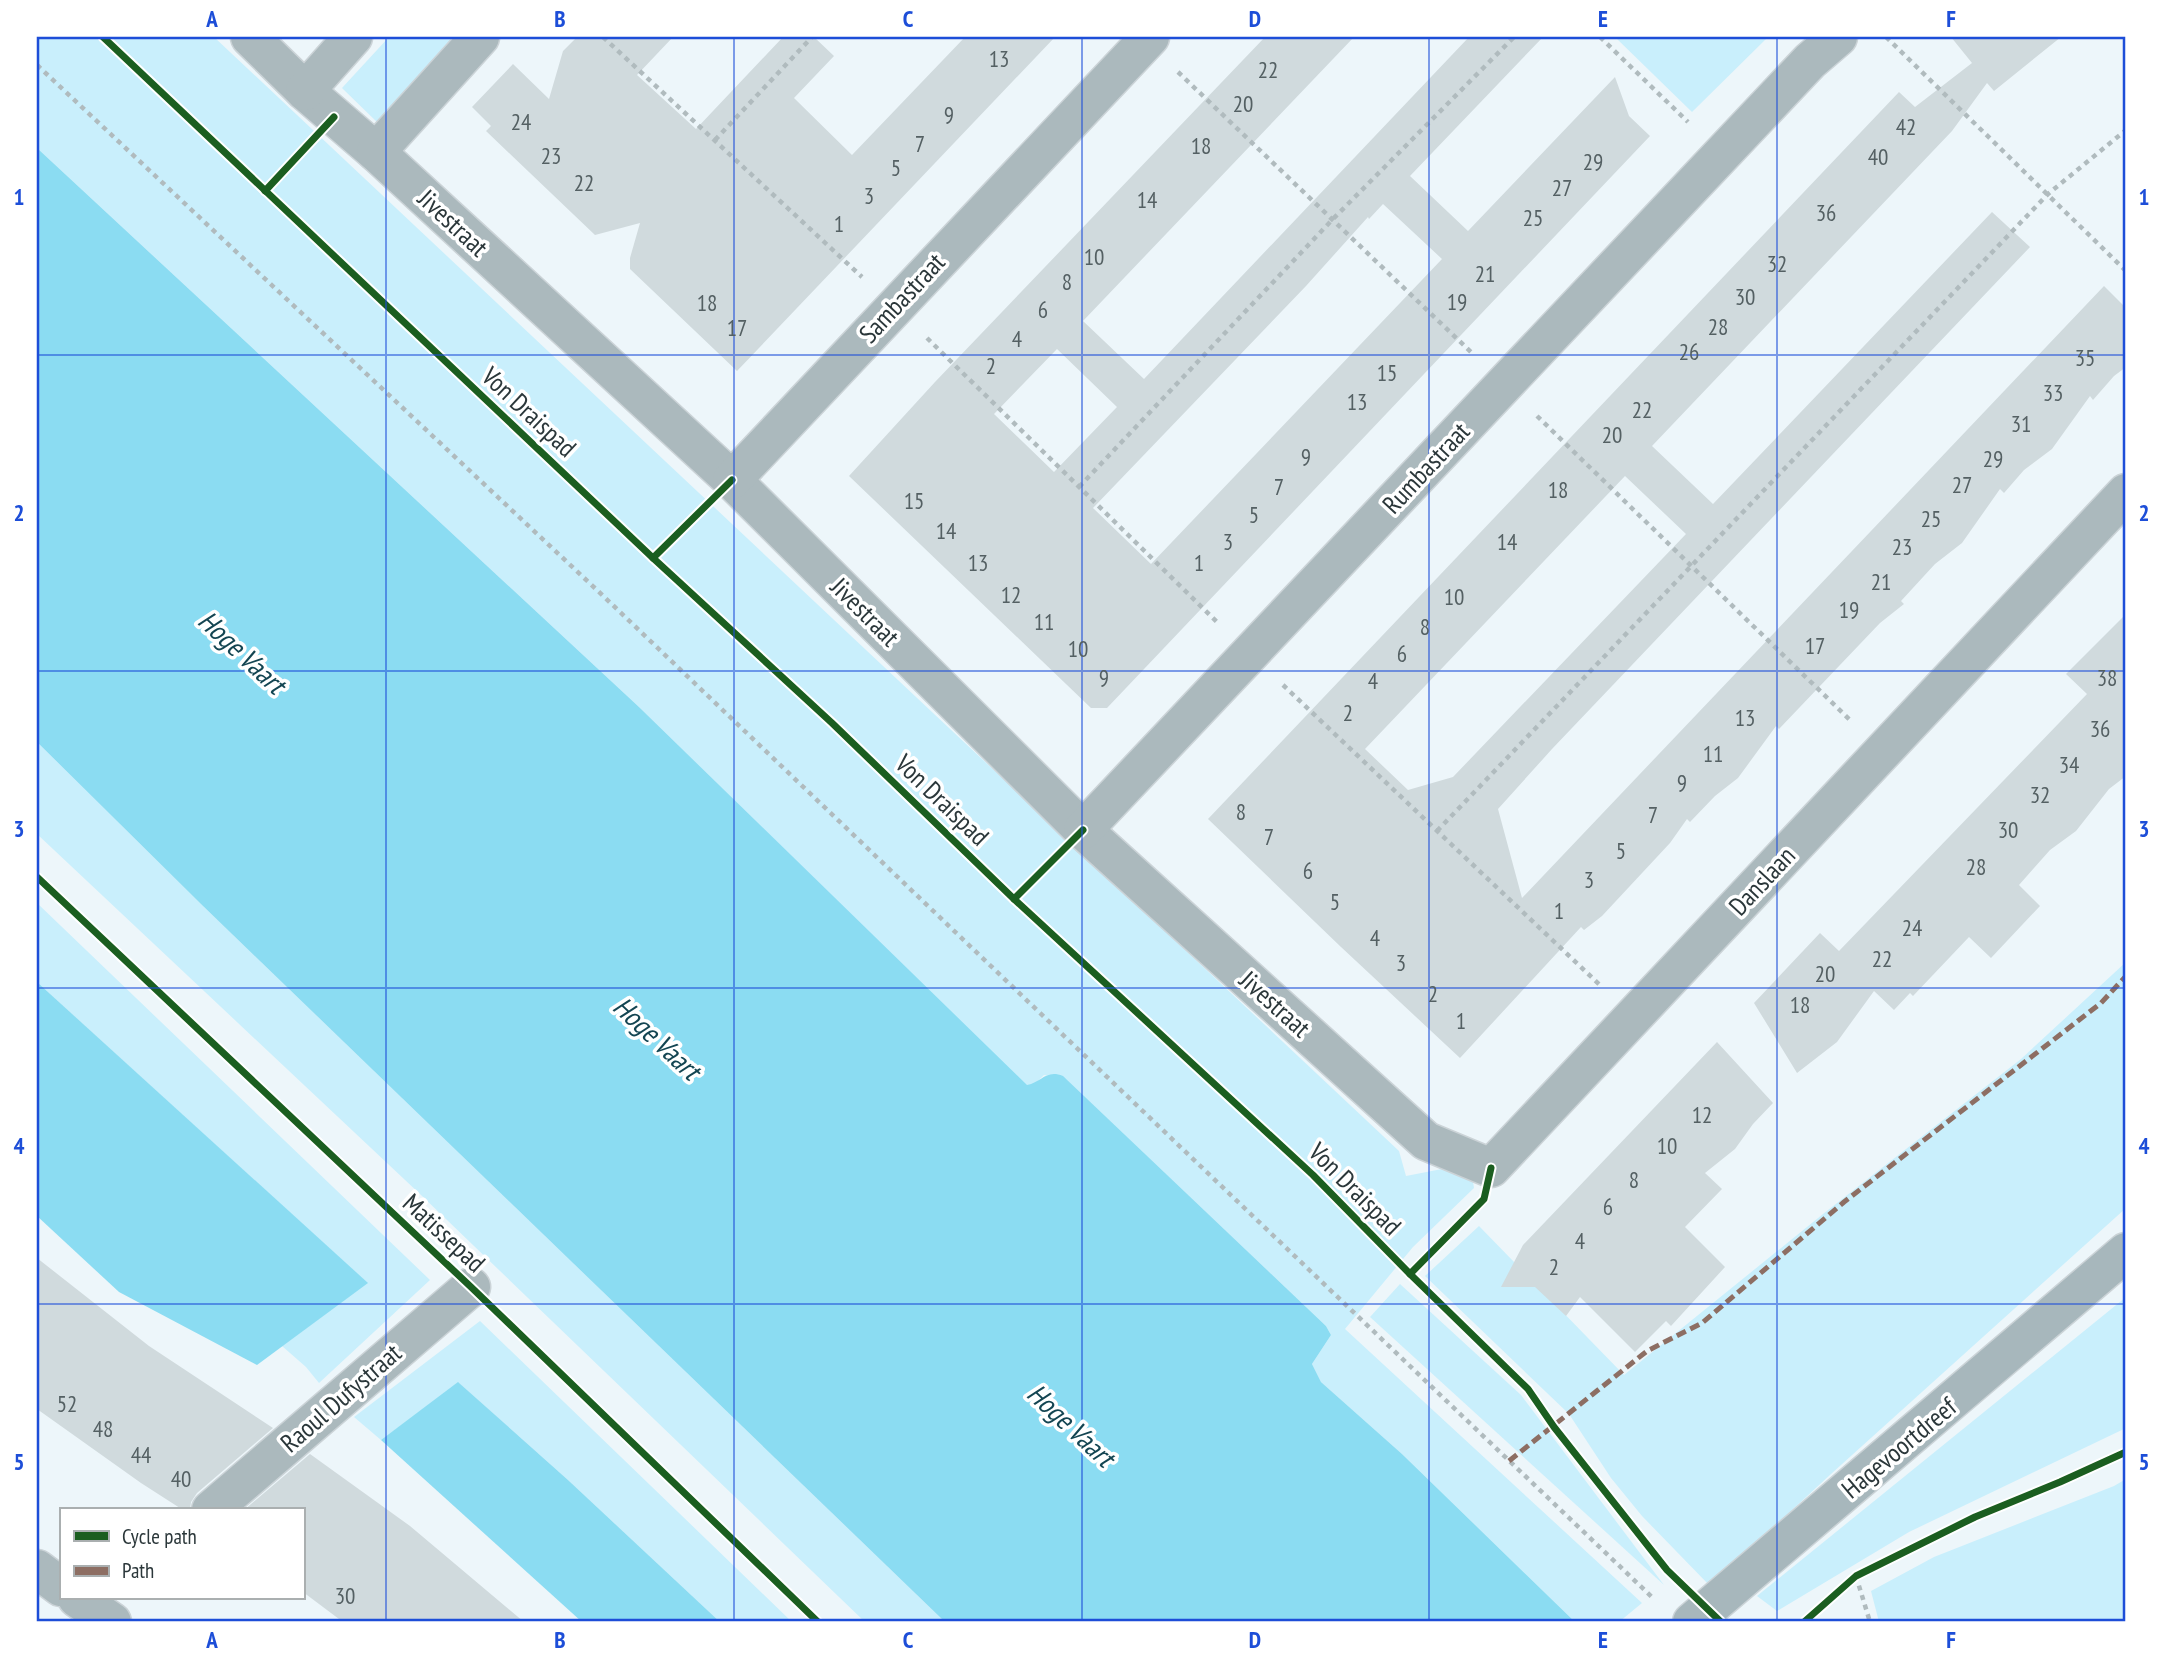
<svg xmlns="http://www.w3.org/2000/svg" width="2163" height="1659" viewBox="0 0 2163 1659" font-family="'PT Sans Narrow',sans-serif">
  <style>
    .green { fill: #c9effc }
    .water { fill: #8bdcf2 }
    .building { fill: #d0dadd; fill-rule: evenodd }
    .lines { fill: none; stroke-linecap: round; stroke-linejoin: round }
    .minor-casing { stroke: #cbd3d7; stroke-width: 41 }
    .secondary-casing { stroke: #cbd3d7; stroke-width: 41 }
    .path { stroke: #b0bbbe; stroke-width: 4.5; stroke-dasharray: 5 5; stroke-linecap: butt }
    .minor { stroke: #abb9bd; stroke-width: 38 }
    .secondary { stroke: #a7b7bc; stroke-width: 38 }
    .quiet { stroke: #8d6e63; stroke-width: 5; stroke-dasharray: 10 5; stroke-linecap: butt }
    .cycleway-casing { stroke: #fff; stroke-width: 11 }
    .cycleway { stroke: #1b5e20; stroke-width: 7 }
    .grid { fill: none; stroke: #1d4ed8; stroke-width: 2; stroke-opacity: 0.55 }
    .labels { text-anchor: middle; stroke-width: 7; stroke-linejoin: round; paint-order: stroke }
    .number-label { font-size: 23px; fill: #546063 }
    .street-label { font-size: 26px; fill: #2b373a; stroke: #fff }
    .water-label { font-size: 28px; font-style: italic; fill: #134552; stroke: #fff }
    .neatline { fill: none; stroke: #1d4ed8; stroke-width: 2.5 }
    .grid-label { font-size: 23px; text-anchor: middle; font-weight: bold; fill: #1d4ed8 }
  </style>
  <rect width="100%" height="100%" fill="#edf6fa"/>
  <!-- green -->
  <g class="green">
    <polygon points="37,37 214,37 1399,1151 1406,1176 1447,1168 1472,1175 1474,1188 1413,1247 1345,1329 1642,1603 1619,1622 1575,1622 1402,1454 1321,1382 1312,1364 1331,1335 1326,1326 1066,1079 1044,1075 1036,1083 1027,1086 639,707 37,148"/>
    <polygon points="389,37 461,37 379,124 342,88"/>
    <polygon points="1615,37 1768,37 1692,112"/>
    <polygon points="37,742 203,906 945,1622 865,1622 421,1195 37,834"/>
    <polygon points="37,903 430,1280 319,1383 306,1367 282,1346 367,1283 37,982"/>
    <polygon points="2126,962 2126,1208 1831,1474 1710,1586 1642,1516 1611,1478 1569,1414 1425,1276 1479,1226 1624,1375 1823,1214 2021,1059"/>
    <polygon points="1400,1284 1521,1395 1664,1585 1370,1317"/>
    <polygon points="2126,1297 2126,1428 1909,1532 1777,1611 1757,1596"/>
    <polygon points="480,1321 792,1622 720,1622 568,1480 459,1383 381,1440 354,1417"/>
    <polygon points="2126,1479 2126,1622 1879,1622 1871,1591 1934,1557 2114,1486"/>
  </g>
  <!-- water -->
  <g class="water">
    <path d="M37,148L639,707L1027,1085C1042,1082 1046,1069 1063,1076L1326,1326L1331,1335L1312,1364L1321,1382L1402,1454L1575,1622H945L203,906L37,742Z"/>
    <polygon points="37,982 368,1283 257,1365 119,1292 37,1216"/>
    <polygon points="458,1382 568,1480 720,1622 582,1622 381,1440"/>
  </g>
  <!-- building -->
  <g class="building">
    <polygon points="577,37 673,37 637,75 696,129 783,37 814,37 834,56 794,98 852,155 965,37 1055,37 737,371 630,269 630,258 640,223 595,235 486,131 491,126 472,107 513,64 549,99 563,51"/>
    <path d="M1265,37H1354L1083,321L1144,379L1469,37H1543L1410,176L1468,231L1615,77L1629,116L1650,136L1107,708H1091L849,476L935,382ZM1383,204L1442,259L1151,564L1093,508L1306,286L1368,217L1369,219ZM1057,349L1117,407L1054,472L994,414Z"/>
    <path d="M1951,37H2061L1994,91L1987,83L1952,131L1652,446L1713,504L1992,212L2030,247L1552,749L1498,809L1522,898L2104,286L2126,308V367L2114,376L2093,400L2090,396L2052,449L2024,470L2004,493L2000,489L1962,543L1935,564L1901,601L1904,604L1880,623L1779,729L1776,726L1738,778L1715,796L1690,822L1687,819L1670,843L1602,916L1584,930L1581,927L1460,1058L1341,947L1208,819L1899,92L1915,107L1972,63ZM1625,476L1686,534L1453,777L1408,790L1365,749Z"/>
    <polygon points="2126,614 2126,776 2109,789 2076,831 2050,850 2019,885 2040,906 1991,958 1969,937 1913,996 1910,993 1894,1010 1874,991 1837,1042 1797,1073 1754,1003 1820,933 1839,951 2087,694 2066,674"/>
    <polygon points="1717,1042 1773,1103 1753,1124 1735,1149 1705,1173 1722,1189 1685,1227 1725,1267 1671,1326 1666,1321 1635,1352 1580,1297 1566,1316 1535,1287 1501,1287 1523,1245"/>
    <polygon points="37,1258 149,1346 273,1428 197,1493 191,1502 190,1510 183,1510 141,1483 37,1409"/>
    <polygon points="310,1454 410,1526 524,1622 343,1622 303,1592 303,1510 244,1510"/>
  </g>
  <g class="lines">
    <defs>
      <g id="minor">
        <polyline points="250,37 305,91 376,152 732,480 1083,830 1426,1141 1491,1168 2126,493"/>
        <polyline points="305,91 353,37"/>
        <polyline points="376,152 480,37"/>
        <polyline points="732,480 1150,37"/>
        <polyline points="1083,830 1810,61 1838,37"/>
        <polyline points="211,1510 471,1287"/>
        <polyline points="37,1569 61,1587"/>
        <polyline points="77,1598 112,1622"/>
      </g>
      <polyline id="secondary" points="1692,1622 2126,1252"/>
    </defs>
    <!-- minor casing -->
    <use href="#minor" class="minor-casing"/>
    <!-- secondary casing -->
    <use href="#secondary" class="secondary-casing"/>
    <!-- path -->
    <g class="path">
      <polyline points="603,37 862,277"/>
      <polyline points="1600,37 1688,122"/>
      <polyline points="1886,37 2126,271"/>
      <polyline points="37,65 598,591 1654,1599"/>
      <polyline points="1178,72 1473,354"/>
      <polyline points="715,140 812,37"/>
      <polyline points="927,338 1218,623"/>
      <polyline points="1537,416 1850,720"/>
      <polyline points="1079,487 1332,220 1514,37"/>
      <polyline points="1283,685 1602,987"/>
      <polyline points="1437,831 2048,194 2126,130"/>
      <polyline points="1856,1576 1870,1622"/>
    </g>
    <!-- minor -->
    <use href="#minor" class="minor"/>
    <!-- secondary -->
    <use href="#secondary" class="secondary"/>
    <!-- quiet -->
    <polyline class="quiet" points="1509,1461 1647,1351 1702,1323 1844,1202 2101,1003 2126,976"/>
    <defs>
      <g id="cycleway">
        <polyline points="103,37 653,558 832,723 1014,899 1313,1175 1410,1274 1528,1389 1554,1427 1667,1570 1721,1622"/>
        <polyline points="265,191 334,117"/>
        <polyline points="653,558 732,480"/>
        <polyline points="37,877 471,1287 818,1622"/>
        <polyline points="1014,899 1083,830"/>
        <polyline points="1410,1274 1484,1199 1491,1168"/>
        <polyline points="1804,1622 1856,1576 1975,1517 2060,1482 2126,1452"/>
      </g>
    </defs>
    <!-- cycleway casing -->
    <use href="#cycleway" class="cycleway-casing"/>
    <!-- cycleway -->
    <use href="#cycleway" class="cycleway"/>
  </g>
  <!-- grid -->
  <path class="grid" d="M386,37V1622M734,37V1622M1082,37V1622M1429,37V1622M1777,37V1622M37,355H2126M37,671H2126M37,988H2126M37,1304H2126"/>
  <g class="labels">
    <!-- number labels -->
    <g class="number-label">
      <text x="999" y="67">13</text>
      <text x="1268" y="78">22</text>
      <text x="1243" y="112">20</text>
      <text x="949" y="123">9</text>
      <text x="521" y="130">24</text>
      <text x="1906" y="135">42</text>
      <text x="920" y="152">7</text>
      <text x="1201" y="154">18</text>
      <text x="551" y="164">23</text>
      <text x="1878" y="165">40</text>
      <text x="1593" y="170">29</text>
      <text x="896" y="176">5</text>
      <text x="584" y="191">22</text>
      <text x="1562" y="196">27</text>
      <text x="869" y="204">3</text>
      <text x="1147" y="208">14</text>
      <text x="1826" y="221">36</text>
      <text x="1533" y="226">25</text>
      <text x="839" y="232">1</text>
      <text x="1094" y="265">10</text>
      <text x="1777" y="272">32</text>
      <text x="1485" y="282">21</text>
      <text x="1067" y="290">8</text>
      <text x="1745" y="305">30</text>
      <text x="1457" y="310">19</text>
      <text x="707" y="311">18</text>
      <text x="1043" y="318">6</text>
      <text x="1718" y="335">28</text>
      <text x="737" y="336">17</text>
      <text x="1017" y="347">4</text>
      <text x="1689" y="360">26</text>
      <text x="2085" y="366">35</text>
      <text x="991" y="374">2</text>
      <text x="1387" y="381">15</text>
      <text x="2053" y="401">33</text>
      <text x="1357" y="410">13</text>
      <text x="1642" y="418">22</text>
      <text x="2021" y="432">31</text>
      <text x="1612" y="443">20</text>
      <text x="1306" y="465">9</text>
      <text x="1993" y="467">29</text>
      <text x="1962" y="493">27</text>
      <text x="1279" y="495">7</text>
      <text x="1558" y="498">18</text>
      <text x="914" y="509">15</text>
      <text x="1254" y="523">5</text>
      <text x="1931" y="527">25</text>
      <text x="946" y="539">14</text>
      <text x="1228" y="550">3</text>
      <text x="1507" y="550">14</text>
      <text x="1902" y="555">23</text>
      <text x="978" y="571">13</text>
      <text x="1199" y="571">1</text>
      <text x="1881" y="590">21</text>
      <text x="1011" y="603">12</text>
      <text x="1454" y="605">10</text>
      <text x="1849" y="618">19</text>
      <text x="1044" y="630">11</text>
      <text x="1425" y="635">8</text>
      <text x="1815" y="654">17</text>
      <text x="1078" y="657">10</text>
      <text x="1402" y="662">6</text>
      <text x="1104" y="686">9</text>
      <text x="2107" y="686">38</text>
      <text x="1373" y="689">4</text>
      <text x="1348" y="721">2</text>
      <text x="1745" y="726">13</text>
      <text x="2100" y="737">36</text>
      <text x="1713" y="762">11</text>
      <text x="2069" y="773">34</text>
      <text x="1682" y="791">9</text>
      <text x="2040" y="803">32</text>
      <text x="1241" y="820">8</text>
      <text x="1653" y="823">7</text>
      <text x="2008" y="838">30</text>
      <text x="1269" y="845">7</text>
      <text x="1621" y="859">5</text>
      <text x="1976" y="875">28</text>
      <text x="1308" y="879">6</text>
      <text x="1589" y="888">3</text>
      <text x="1335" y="910">5</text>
      <text x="1559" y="919">1</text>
      <text x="1912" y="936">24</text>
      <text x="1375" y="946">4</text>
      <text x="1882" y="967">22</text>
      <text x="1401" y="971">3</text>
      <text x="1825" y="982">20</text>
      <text x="1433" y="1002">2</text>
      <text x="1800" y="1013">18</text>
      <text x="1461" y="1029">1</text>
      <text x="1702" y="1123">12</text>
      <text x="1667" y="1154">10</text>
      <text x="1634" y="1188">8</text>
      <text x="1608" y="1215">6</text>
      <text x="1580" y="1249">4</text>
      <text x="1554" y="1275">2</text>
      <text x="67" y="1412">52</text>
      <text x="103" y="1437">48</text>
      <text x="141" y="1463">44</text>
      <text x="181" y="1487">40</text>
      <text x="345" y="1604">30</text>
    </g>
    <!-- street labels -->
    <g class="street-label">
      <text transform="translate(453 223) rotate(43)" y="9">Jivestraat</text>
      <text transform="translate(902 298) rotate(-47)" y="9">Sambastraat</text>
      <text transform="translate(529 412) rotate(43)" y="9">Von Draispad</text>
      <text transform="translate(1426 468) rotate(-47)" y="9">Rumbastraat</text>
      <text transform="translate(865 612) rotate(45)" y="9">Jivestraat</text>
      <text transform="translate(942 800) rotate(44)" y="9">Von Draispad</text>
      <text transform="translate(1762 881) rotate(-47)" y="9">Danslaan</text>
      <text transform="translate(1275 1004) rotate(42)" y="9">Jivestraat</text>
      <text transform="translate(1355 1189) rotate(45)" y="9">Von Draispad</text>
      <text transform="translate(444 1233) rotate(43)" y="9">Matissepad</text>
      <text transform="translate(341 1398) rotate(-41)" y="9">Raoul Dufystraat</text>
      <text transform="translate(1899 1448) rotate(-40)" y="9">Hagevoortdreef</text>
    </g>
    <!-- water labels -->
    <g class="water-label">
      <text transform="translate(242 652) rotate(43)" y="10">Hoge Vaart</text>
      <text transform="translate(657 1038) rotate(43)" y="10">Hoge Vaart</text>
      <text transform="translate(1071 1425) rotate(43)" y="10">Hoge Vaart</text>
    </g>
  </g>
  <!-- border -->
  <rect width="2163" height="1659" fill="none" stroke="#ffffff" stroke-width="77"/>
  <!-- legend -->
  <rect x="60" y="1508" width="245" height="91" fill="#ffffff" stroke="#aaafb0" stroke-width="2"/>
  <rect x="74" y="1531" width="35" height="10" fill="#1b5e20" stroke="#aaafb0" stroke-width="2"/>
  <text x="122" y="1544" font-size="21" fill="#2b373a">Cycle path</text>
  <rect x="74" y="1566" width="35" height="10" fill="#8d6e63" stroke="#aaafb0" stroke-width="2"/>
  <text x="122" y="1578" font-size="21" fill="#2b373a">Path</text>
  <rect x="38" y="38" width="2086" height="1582" class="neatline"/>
  <g class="grid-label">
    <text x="212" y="27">A</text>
    <text x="560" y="27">B</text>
    <text x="908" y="27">C</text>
    <text x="1255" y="27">D</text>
    <text x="1603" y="27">E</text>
    <text x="1951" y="27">F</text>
    <text x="19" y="205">1</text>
    <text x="2144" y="205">1</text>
    <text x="19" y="521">2</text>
    <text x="2144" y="521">2</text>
    <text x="19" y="837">3</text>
    <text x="2144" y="837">3</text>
    <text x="19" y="1154">4</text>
    <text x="2144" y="1154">4</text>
    <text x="19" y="1470">5</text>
    <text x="2144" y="1470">5</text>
    <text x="212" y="1648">A</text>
    <text x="560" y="1648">B</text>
    <text x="908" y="1648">C</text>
    <text x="1255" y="1648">D</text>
    <text x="1603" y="1648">E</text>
    <text x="1951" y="1648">F</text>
  </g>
</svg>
